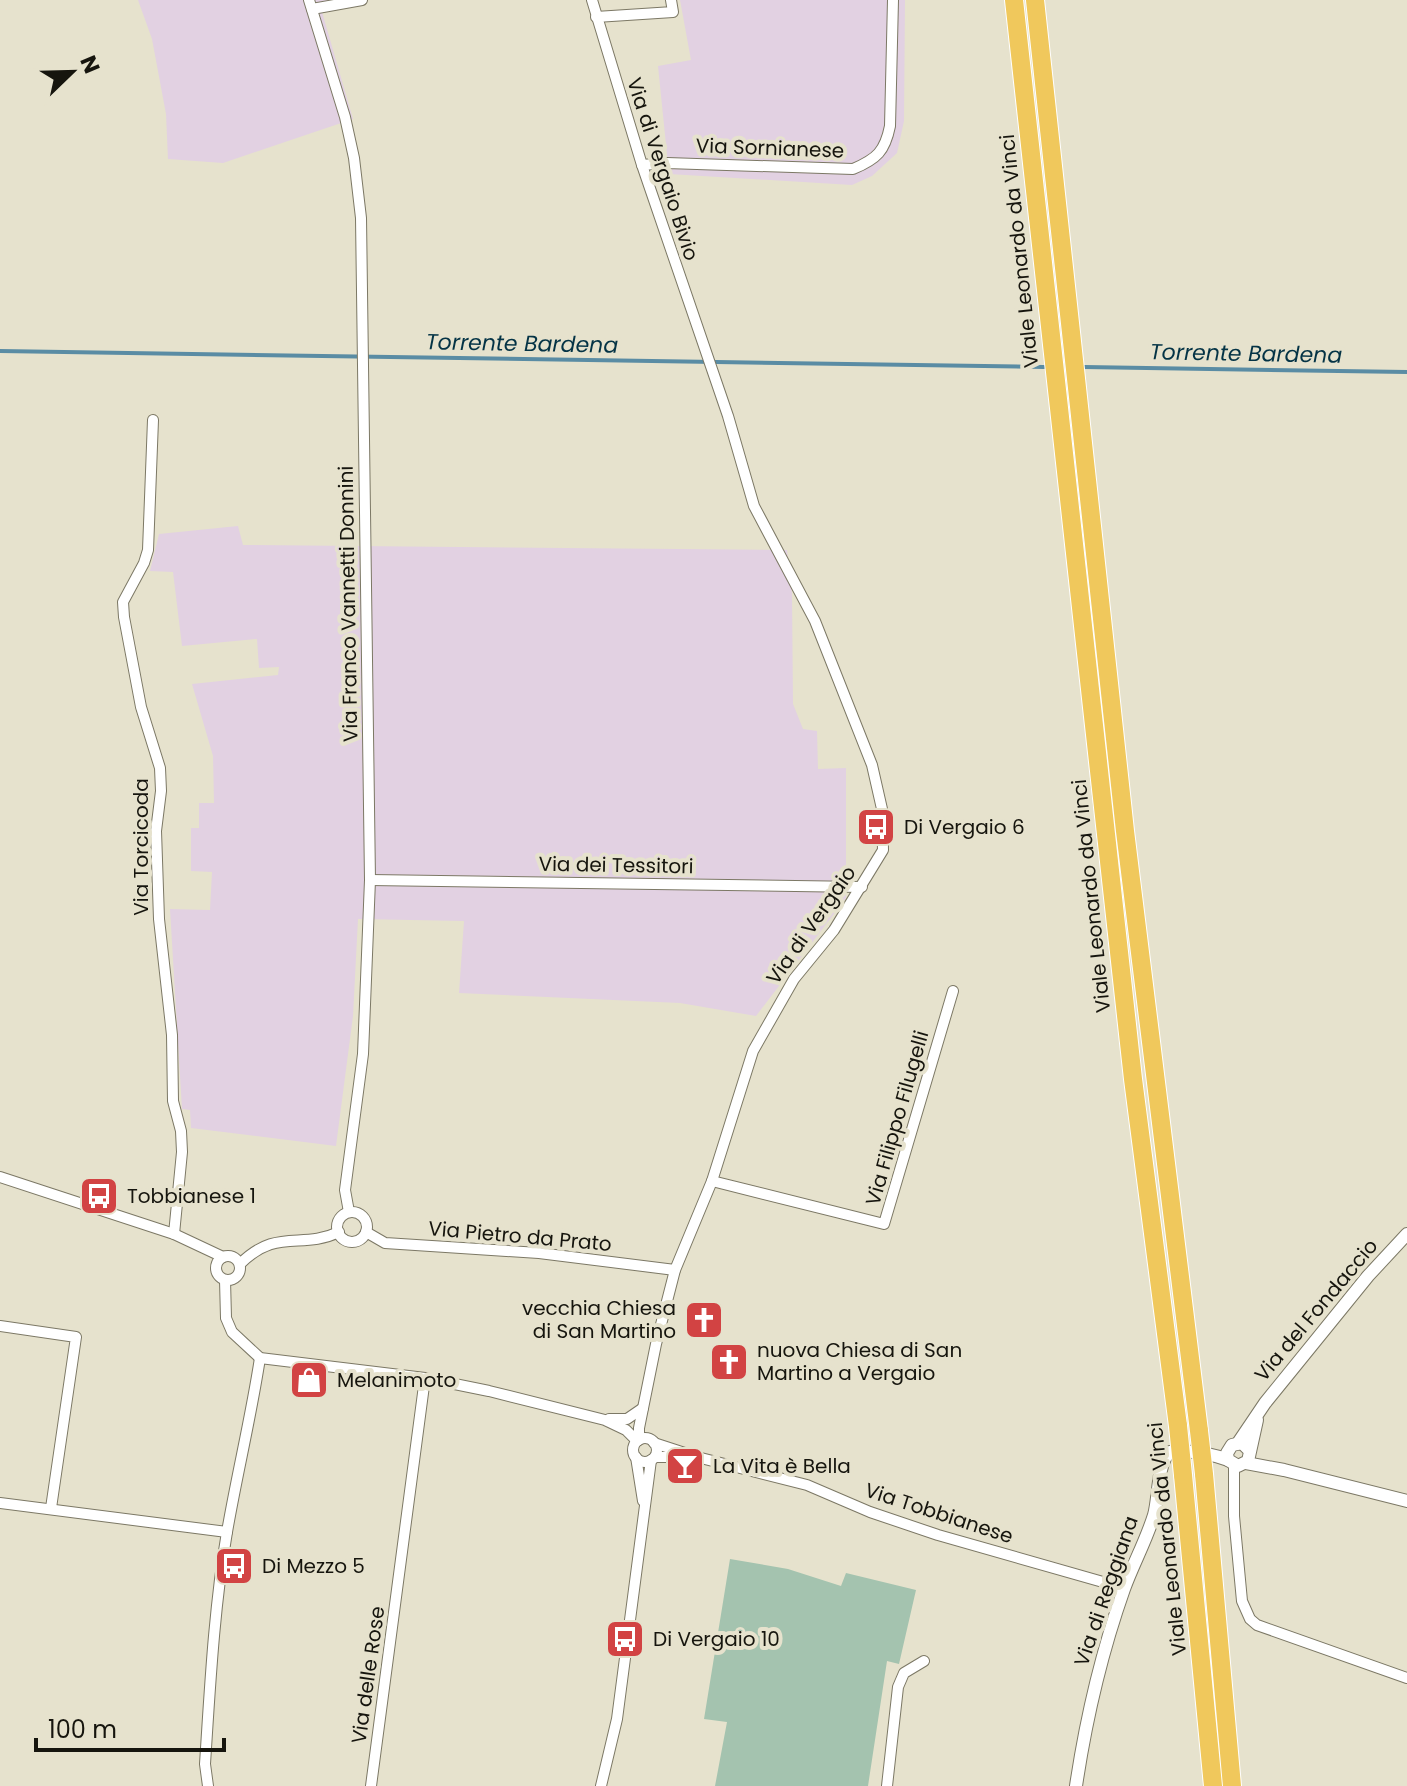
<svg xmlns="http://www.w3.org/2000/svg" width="1407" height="1786" viewBox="0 0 1407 1786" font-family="Poppins,sans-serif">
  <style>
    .industrial { fill: #e2d1e2 }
    .green { fill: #a4c3af }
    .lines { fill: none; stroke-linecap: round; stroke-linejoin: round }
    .stream { stroke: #5a8ca4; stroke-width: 4 }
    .minor-casing { stroke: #7c7865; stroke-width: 12 }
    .tertiary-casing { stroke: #7c7865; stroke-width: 14 }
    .trunk-casing { stroke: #fff; stroke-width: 20 }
    .minor { stroke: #fff; stroke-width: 10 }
    .tertiary { stroke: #fff; stroke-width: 12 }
    .trunk { stroke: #f0c85c; stroke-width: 18 }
    .trunk-bridge-casing { stroke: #fff; stroke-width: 20; stroke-linecap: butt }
    .trunk-bridge { stroke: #f0c85c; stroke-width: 18 }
    .labels { text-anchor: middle; stroke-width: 8; stroke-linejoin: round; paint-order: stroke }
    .street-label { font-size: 20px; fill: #16150e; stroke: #e6e2cd }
    .poi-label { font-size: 20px; fill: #16150e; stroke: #e6e2cd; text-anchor: start }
    .water-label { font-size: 22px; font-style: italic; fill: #043345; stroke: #e6e2cd }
  </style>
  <rect width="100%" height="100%" fill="#e6e2cd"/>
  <!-- industrial -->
  <g class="industrial">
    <polygon points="138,0 345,0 320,5 353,119 223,163 168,159 166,114 152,39"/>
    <polygon points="680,0 905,0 904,121 897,153 872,176 852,185 669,174 658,66 691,60"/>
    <polygon points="238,526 243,545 787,550 792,594 793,704 803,729 817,731 818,769 846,768 846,898 756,1016 680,1003 459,993 464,921 358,919 353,1016 336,1146 191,1128 190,1110 182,1109 170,909 210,910 212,872 191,871 191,828 199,828 199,803 214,803 213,756 192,684 278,675 279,667 259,668 257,639 182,646 173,572 150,571 159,534"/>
  </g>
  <!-- green -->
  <polygon class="green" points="730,1559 788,1569 841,1586 846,1573 916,1590 899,1664 887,1661 868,1786 715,1786 727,1722 704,1719"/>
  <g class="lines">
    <!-- stream -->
    <g class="stream">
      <polyline points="0,351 1044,367"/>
      <polyline points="1084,367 1407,372"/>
    </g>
    <defs>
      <g id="minor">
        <polyline points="309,0 345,117 354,158 361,218 370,880 363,1054 345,1190 349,1212"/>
        <polyline points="592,0 642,165 728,416 754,506 815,621 872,765 882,809 883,850 834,930 794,979 753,1051 712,1181 675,1270 656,1344 639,1428 639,1440"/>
        <polyline points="312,9 362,0"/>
        <polyline points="596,17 673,12 671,0"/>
        <path d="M642,165L667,163L853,169C877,159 885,151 890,126L893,0"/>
        <polyline points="153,420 148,550 144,563 123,602 124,617 141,707 160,768 161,791 156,831 159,919 172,1035 173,1101 181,1131 182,1152 174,1234"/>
        <polyline points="370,880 862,887"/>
        <polyline points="0,1177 174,1234 223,1257"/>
        <polyline points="712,1181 884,1224 953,991"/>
        <circle cx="352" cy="1227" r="15"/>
        <polyline points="366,1232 385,1243 539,1253 675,1270"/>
        <circle cx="228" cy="1268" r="12"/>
        <path d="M240,1264C277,1227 301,1250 339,1232"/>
        <polyline points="225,1280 226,1318 232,1332 260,1358 425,1378 489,1391 605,1420 626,1430 637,1441"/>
        <polyline points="0,1326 76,1337 51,1508"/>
        <polyline points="609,1419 627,1419 643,1408"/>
        <circle cx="645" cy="1450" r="12"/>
        <polyline points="654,1443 697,1457 807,1485 870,1512 938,1535 1124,1588"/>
        <polyline points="636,1457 643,1501"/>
        <polyline points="655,1457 695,1457"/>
        <polyline points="1234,1465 1234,1516 1242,1601 1250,1619 1257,1625 1407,1678"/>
        <polyline points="0,1503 227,1532"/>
        <path d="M208,1786L205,1764C210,1687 214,1608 227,1532C237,1474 251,1417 260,1358"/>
        <polyline points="371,1786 425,1378"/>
        <polyline points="601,1786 617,1719 651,1460"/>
        <polyline points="887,1786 898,1687 904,1673 924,1661"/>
      </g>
      <g id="tertiary">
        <polyline points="1238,1443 1265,1403 1368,1276 1407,1234"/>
        <polyline points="1249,1450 1242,1443 1232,1445 1227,1453 1228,1460 1238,1466 1248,1461 1257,1420"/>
        <polyline points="1246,1463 1284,1470 1407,1501"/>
        <path d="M1076,1786C1086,1719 1101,1654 1124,1589C1133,1564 1146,1541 1154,1515C1159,1498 1157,1463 1170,1452C1191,1450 1210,1453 1228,1460"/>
      </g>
      <g id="trunk">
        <polyline points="1014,0 1133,1079 1178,1426"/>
        <polyline points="1035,0 1125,831 1199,1431"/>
        <polyline points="1204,1474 1232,1786"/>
        <polyline points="1183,1475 1213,1786"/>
      </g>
    </defs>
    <!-- minor casing -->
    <use href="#minor" class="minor-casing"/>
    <!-- tertiary casing -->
    <use href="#tertiary" class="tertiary-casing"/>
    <!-- trunk casing -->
    <use href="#trunk" class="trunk-casing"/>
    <!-- minor -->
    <use href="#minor" class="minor"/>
    <!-- tertiary -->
    <use href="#tertiary" class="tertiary"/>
    <!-- trunk -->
    <use href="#trunk" class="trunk"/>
    <defs>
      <g id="trunk-bridge">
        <polyline points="1178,1426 1183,1475"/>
        <polyline points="1199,1431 1204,1474"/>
      </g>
    </defs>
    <!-- trunk-bridge casing -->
    <use href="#trunk-bridge" class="trunk-bridge-casing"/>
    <!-- trunk-bridge -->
    <use href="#trunk-bridge" class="trunk-bridge"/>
  </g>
  <!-- icons -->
  <defs>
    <symbol id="bus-square" viewBox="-11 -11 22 22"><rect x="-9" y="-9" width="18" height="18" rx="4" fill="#d24343" stroke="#e6e2cd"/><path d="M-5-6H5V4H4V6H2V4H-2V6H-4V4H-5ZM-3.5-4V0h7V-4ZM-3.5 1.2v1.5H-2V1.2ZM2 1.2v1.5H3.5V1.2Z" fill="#fff"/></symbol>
    <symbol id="church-square" viewBox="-11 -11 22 22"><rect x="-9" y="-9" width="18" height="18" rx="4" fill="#d24343" stroke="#e6e2cd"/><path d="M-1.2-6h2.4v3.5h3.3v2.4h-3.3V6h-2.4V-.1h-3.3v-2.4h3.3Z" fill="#fff"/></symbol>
    <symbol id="shop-square" viewBox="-11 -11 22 22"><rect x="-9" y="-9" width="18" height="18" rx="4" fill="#d24343" stroke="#e6e2cd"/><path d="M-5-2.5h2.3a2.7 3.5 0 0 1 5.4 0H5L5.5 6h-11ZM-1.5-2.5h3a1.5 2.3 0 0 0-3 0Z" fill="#fff"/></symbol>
    <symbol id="bar-square" viewBox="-11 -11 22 22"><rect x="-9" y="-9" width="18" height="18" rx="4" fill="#d24343" stroke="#e6e2cd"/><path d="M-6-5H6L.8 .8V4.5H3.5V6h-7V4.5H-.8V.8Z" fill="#fff"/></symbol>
  </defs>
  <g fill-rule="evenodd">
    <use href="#bus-square" x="854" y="805" width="44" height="44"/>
    <use href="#bus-square" x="77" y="1174" width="44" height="44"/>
    <use href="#church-square" x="682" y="1298" width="44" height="44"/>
    <use href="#church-square" x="707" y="1340" width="44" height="44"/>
    <use href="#shop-square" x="287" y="1358" width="44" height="44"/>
    <use href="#bar-square" x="663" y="1444" width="44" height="44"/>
    <use href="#bus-square" x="212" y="1544" width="44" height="44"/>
    <use href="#bus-square" x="603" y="1617" width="44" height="44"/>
  </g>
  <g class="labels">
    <!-- street labels -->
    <g class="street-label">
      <text transform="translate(770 148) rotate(2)" y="7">Via Sornianese</text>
      <text transform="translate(663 169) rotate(72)" y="7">Via di Vergaio Bivio</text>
      <text transform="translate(1019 251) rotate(-96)" y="7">Viale Leonardo da Vinci</text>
      <text transform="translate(348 604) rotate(-91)" y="7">Via Franco Vannetti Donnini</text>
      <text transform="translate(141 847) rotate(-90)" y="7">Via Torcicoda</text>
      <text transform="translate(616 865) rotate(1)" y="7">Via dei Tessitori</text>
      <text transform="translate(1091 896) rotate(-96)" y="7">Viale Leonardo da Vinci</text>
      <text transform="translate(811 925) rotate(-55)" y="7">Via di Vergaio</text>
      <text transform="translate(897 1118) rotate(-74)" y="7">Via Filippo Filugelli</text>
      <text transform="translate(520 1236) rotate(5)" y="7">Via Pietro da Prato</text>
      <text transform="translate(1316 1310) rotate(-50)" y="7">Via del Fondaccio</text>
      <text transform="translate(939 1513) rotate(18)" y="7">Via Tobbianese</text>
      <text transform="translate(1167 1539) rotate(-96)" y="7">Viale Leonardo da Vinci</text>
      <text transform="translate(1106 1591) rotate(-71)" y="7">Via di Reggiana</text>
      <text transform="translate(368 1675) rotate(-82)" y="7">Via delle Rose</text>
    </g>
    <!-- poi labels -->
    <g class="poi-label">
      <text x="904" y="834">Di Vergaio 6</text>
      <text x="127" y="1203">Tobbianese 1</text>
      <text x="676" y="1315" text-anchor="end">vecchia Chiesa<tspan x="676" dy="23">di San Martino</tspan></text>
      <text x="757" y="1357">nuova Chiesa di San<tspan x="757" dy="23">Martino a Vergaio</tspan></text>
      <text x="337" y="1387">Melanimoto</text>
      <text x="713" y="1473">La Vita è Bella</text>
      <text x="262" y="1573">Di Mezzo 5</text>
      <text x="653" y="1646">Di Vergaio 10</text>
    </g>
    <!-- water labels -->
    <g class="water-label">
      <text transform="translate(522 343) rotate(1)" y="8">Torrente Bardena</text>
      <text transform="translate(1246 353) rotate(1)" y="8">Torrente Bardena</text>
    </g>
  </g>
  <!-- north arrow -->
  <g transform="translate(72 72) rotate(67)" stroke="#e6e2cd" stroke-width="6" paint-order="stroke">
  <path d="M0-6L14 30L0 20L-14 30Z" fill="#16150e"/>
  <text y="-12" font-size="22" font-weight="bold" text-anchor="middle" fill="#16150e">N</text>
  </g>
  <!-- scale -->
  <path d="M36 1738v12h188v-12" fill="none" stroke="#16150e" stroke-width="4"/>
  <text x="48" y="1738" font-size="24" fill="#16150e" stroke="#e6e2cd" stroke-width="6" paint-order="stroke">100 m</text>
</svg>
